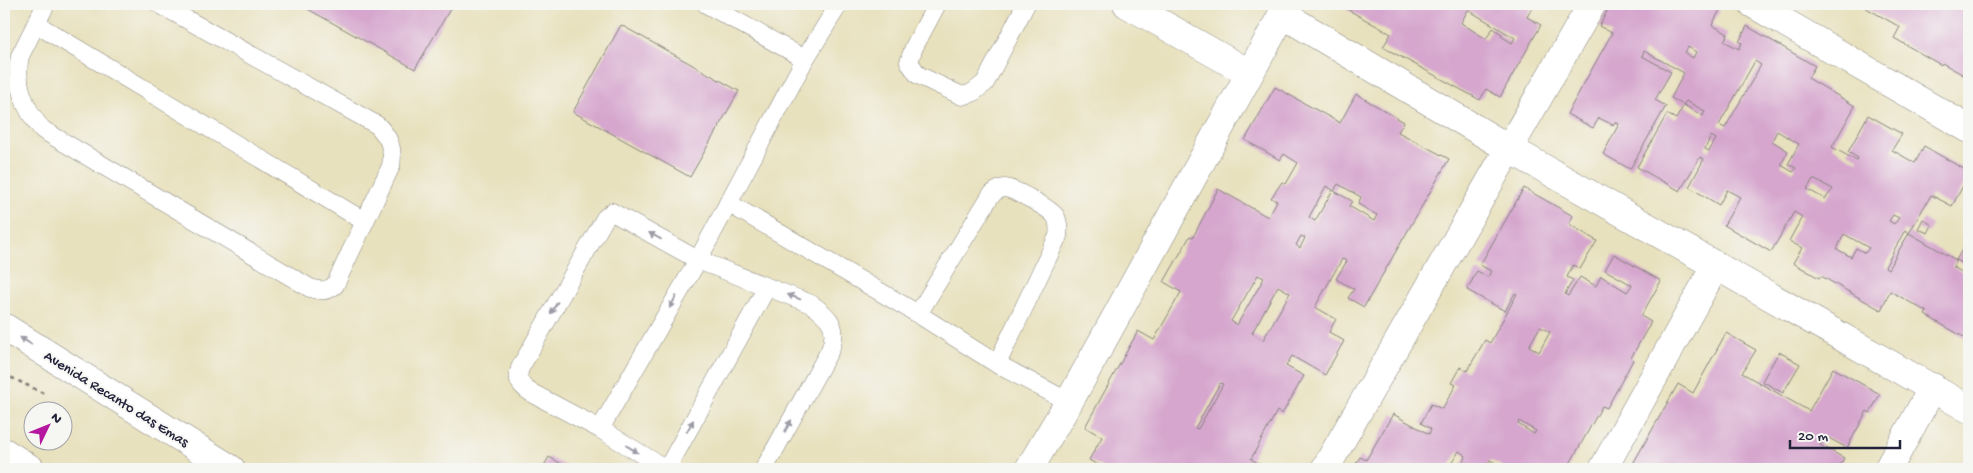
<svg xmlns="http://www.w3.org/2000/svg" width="1973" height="473" viewBox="0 0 1973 473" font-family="'Gochi Hand',sans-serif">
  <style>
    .building { fill: #d6a6ce; fill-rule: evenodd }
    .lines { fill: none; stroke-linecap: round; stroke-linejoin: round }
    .lane-casing { stroke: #85827c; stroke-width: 19 }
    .street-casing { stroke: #85827c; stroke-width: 29 }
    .secondary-casing { stroke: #85827c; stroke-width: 29 }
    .path { stroke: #85827c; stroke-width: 3; stroke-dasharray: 4 4; stroke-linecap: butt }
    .lane { stroke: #fff; stroke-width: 18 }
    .street { stroke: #fff; stroke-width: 28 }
    .secondary { stroke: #fff; stroke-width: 28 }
    .oneway { fill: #9c9ca7 }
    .labels { text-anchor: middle; stroke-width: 4; stroke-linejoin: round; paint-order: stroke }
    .street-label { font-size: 15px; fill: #22223b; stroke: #f6f6f2 }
  </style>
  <rect width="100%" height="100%" fill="#f6f6f2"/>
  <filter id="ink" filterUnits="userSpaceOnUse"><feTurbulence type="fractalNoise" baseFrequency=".02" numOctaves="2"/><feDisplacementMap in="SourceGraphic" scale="10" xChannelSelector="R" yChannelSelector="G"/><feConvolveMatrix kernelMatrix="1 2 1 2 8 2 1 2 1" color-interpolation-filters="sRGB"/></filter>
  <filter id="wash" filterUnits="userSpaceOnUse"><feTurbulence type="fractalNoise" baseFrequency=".0096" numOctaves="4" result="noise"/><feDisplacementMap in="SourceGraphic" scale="20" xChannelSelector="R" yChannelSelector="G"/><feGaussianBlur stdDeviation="1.12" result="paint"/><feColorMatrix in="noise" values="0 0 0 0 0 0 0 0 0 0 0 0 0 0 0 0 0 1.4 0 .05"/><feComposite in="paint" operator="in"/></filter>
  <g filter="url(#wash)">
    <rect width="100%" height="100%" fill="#e8e1bd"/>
    <g id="blocks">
      <!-- building -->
      <g class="building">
        <polygon points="309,4 453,4 415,69 306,8"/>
        <path d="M1345,4H1534L1527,17L1541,25L1500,97L1486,89L1480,100L1383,47L1391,34L1343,7ZM1468,10L1515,38L1512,43L1501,36L1502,34L1493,28L1486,39L1461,23Z"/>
        <path d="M1611,4H1708L1720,10L1712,25L1728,34L1724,41L1739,49L1742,43L1739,42L1747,26L1815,66L1808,78L1855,106L1832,147L1857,161L1858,158L1848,152L1868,115L1902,134L1892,150L1915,163L1924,146L1969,172V175L1952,206L1931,195L1909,233L1905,230L1885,267L1888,269L1909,233L1956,260L1953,267L1962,272L1966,265L1956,260L1969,238V340L1925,315L1927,312L1890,291L1881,310L1821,276L1819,278L1793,263L1802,248L1789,241L1802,217L1794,212L1771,252L1724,225L1740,197L1727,190L1719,205L1689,187L1704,159L1700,157L1680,191L1637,167L1667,114L1676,119L1684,105L1703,116L1705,111L1686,101L1683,105L1671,98L1684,73L1644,51L1642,56L1671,72L1655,100L1666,106L1630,169L1603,154L1619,124L1615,122L1613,125L1599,118L1593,128L1567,114L1612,33L1599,26ZM1688,47L1696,52L1693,58L1685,53ZM1755,61L1761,65L1725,128L1719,125ZM1777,131L1799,144L1788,164L1796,168L1793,172L1781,165L1788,151L1772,141ZM1711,136L1716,139L1709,151L1705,149ZM1813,179L1833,189L1825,199L1807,189ZM1893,215L1899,218L1894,224L1889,221ZM1844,234L1869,248L1865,253L1856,248L1851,257L1837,249Z"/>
        <polygon points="1859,4 1969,4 1969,78 1942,63 1941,65 1894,38 1900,27"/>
        <polygon points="621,25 739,91 690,177 573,112"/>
        <path d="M1275,87L1340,123L1356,94L1404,122L1398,132L1449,159L1364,307L1348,298L1354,289L1336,279L1347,261L1342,259L1315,307L1336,319L1329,332L1344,341L1325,375L1292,356L1286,366L1304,376L1282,414L1277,411L1251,459L1263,466L1261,469H1105L1089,460L1102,437L1085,427L1138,331L1154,340L1181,292L1164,282L1190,236L1193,237L1218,189L1268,217L1277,201L1271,198L1282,182L1286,184L1298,163L1284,154L1280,160L1245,140ZM1338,184L1361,197L1358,204L1377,215L1374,221L1349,206L1352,201L1334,191ZM1326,186L1333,190L1315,221L1309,217ZM1301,236L1305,238L1300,248L1296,245ZM1258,275L1264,278L1237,325L1231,321ZM1278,286L1290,293L1263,340L1252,333ZM1220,383L1223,384L1198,429L1195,428Z"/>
        <path d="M1524,188L1573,216L1569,224L1597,241L1580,269L1573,265L1567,277L1573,280L1565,294L1568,296L1580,277L1596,286L1601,276L1627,292L1632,285L1605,270L1614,254L1661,281L1641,316L1651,322L1631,358L1633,360L1607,408L1602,406L1567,469H1507L1490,460L1486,467L1490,469H1459L1466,456L1459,451L1448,469H1353L1360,457L1366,460L1393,414L1429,434L1431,429L1421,423L1431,404L1442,409L1456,385L1451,383L1460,367L1467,371L1485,340L1490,343L1517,294L1515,293L1505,311L1467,290L1477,271L1488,277L1491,271L1480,265ZM1540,327L1550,332L1539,352L1529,346ZM1519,421L1536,431L1534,434L1518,424Z"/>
        <polygon points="1923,219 1932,225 1928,233 1918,229"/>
        <polygon points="1726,333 1756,350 1742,373 1809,411 1833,368 1880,394 1870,413 1867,411 1847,448 1825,436 1820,445 1844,458 1838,469 1630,469 1678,384 1693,393"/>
        <polygon points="1779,352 1800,364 1783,393 1762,381"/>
        <polygon points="549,457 571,469 542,469"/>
      </g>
    </g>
  </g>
  <g filter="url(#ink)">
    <use href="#blocks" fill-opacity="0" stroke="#85827c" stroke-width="1"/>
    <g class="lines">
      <defs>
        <g id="lane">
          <path d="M46,4L20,56C14,82 25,111 43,130L310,288C319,291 327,292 335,285L391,166C394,148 389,137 377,125L159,4"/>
          <polyline points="706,4 805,59"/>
          <polyline points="937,4 914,47 909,62 918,75 962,96 972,93 985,83 1026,4"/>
          <polyline points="36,24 364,221"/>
          <polyline points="728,203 918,314 997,364 1069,402"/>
          <path d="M918,314L991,195C995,192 999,188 1005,188C1015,189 1051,209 1056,217C1059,224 1059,229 1058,236L997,364"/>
          <polyline points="600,429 698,260 805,59 839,4"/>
          <path d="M666,469L600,429L530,392C520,385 516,380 520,368L605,218L612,212L698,260L811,304C830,317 839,327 830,350L764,469"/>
          <polyline points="667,469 767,287"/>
        </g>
        <g id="street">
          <polyline points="1127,4 1249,73"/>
          <polyline points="1753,4 1969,129"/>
          <polyline points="1282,14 1508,148 1969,409"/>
          <polyline points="1325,469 1592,4"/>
          <polyline points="1603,469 1716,265"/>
          <polyline points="1888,469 1933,387"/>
        </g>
        <g id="secondary">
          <polyline points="4,327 231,469"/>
          <polyline points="4,452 31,469"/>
          <polyline points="1029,469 1069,402 1288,4"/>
        </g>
      </defs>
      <!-- lane casing -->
      <use href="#lane" class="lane-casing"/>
      <!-- street casing -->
      <use href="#street" class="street-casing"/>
      <!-- secondary casing -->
      <use href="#secondary" class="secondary-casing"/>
      <!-- path -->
      <polyline class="path" points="4,374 43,393"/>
      <!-- lane -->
      <use href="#lane" class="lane"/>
      <!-- street -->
      <use href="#street" class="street"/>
      <!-- secondary -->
      <use href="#secondary" class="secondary"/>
    </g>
    <!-- one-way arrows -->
    <defs><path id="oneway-solid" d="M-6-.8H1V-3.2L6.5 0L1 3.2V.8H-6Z" transform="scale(1.25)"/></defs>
    <g class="oneway">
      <use href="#oneway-solid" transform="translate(655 236) rotate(-151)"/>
      <use href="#oneway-solid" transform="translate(794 297) rotate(-159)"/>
      <use href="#oneway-solid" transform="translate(673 302) rotate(120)"/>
      <use href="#oneway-solid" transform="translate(554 308) rotate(120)"/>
      <use href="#oneway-solid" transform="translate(26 341) rotate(-148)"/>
      <use href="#oneway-solid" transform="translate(690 426) rotate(-61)"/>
      <use href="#oneway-solid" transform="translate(788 426) rotate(-61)"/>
      <use href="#oneway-solid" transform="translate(632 449) rotate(31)"/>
    </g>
  </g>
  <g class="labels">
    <!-- street labels -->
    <g class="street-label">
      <text transform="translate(117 398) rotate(32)" y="5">Avenida Recanto das Emas</text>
    </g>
  </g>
  <!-- margin -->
  <rect width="1973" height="473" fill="none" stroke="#f6f6f2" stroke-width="20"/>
  <!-- north arrow -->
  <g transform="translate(48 426) rotate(47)"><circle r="24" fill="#f6f6f2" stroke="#a1a1a9"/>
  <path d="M0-4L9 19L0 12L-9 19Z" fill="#b5179e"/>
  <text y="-8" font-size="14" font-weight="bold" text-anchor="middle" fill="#22223b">N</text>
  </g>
  <!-- scale -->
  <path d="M1790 440v8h110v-8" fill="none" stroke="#22223b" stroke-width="2.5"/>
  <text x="1798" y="440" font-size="15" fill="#22223b" stroke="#f6f6f2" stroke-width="4" paint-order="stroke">20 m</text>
</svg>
